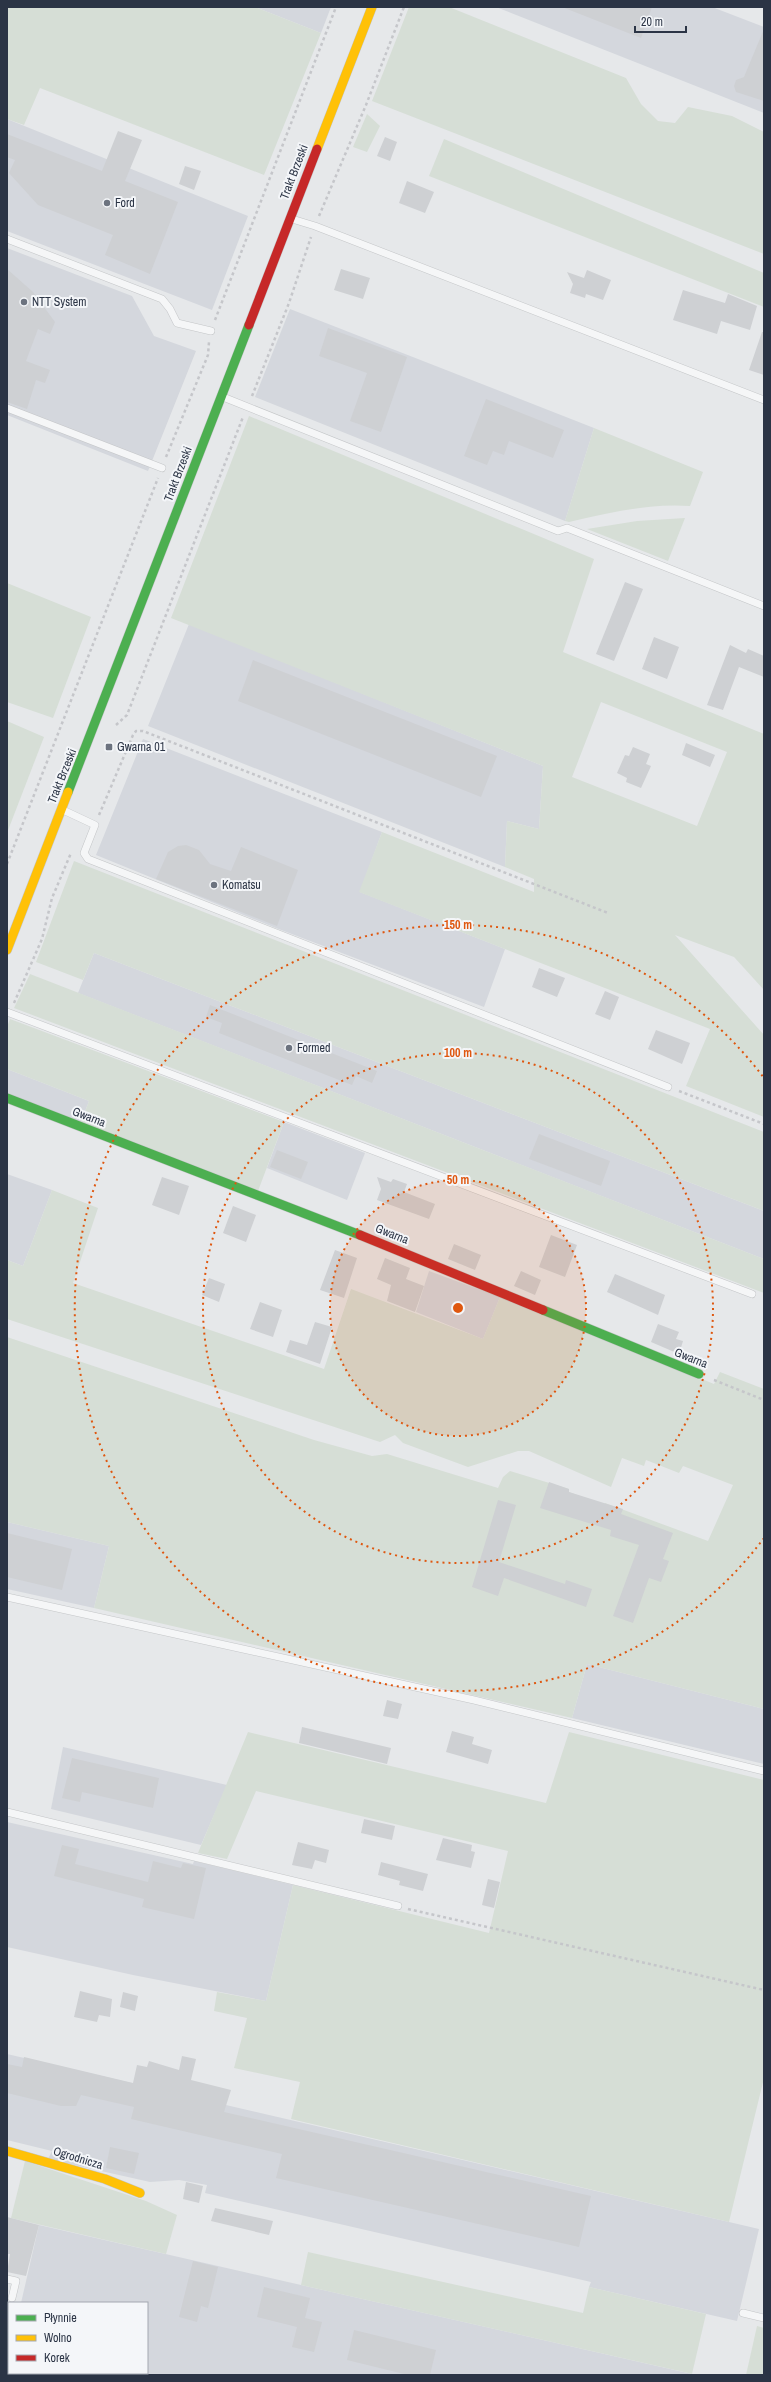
<svg xmlns="http://www.w3.org/2000/svg" width="771" height="2382" viewBox="0 0 771 2382" font-family="'Archivo Narrow',sans-serif">
  <style>
    .built { fill: #d4d7dd }
    .green { fill: #d6ded6; fill-rule: evenodd }
    .building { fill: #ced0d3 }
    .lines { fill: none; stroke-linecap: round; stroke-linejoin: round }
    .lane-casing { stroke: #c4c6c8; stroke-width: 8 }
    .fast-casing { stroke: #c4c6c8; stroke-width: 10 }
    .slow-casing { stroke: #c4c6c8; stroke-width: 10 }
    .jam-casing { stroke: #c4c6c8; stroke-width: 10 }
    .path { stroke: #c5c6ca; stroke-width: 2.5; stroke-dasharray: 3 3; stroke-linecap: butt }
    .lane { stroke: #f5f6f7; stroke-width: 7 }
    .fast { stroke: #4caf50; stroke-width: 9 }
    .slow { stroke: #ffc107; stroke-width: 9 }
    .jam { stroke: #c62828; stroke-width: 9 }
    .ring { fill: none; stroke: #df570f; stroke-width: 2; stroke-dasharray: 2 4 }
    .poi-dot { fill: #6c737f; stroke: #f4f6f9; stroke-width: 1.5 }
    .labels { text-anchor: middle; stroke-width: 4; stroke-linejoin: round; paint-order: stroke }
    .street-label { font-size: 12px; fill: #2b3445; stroke: #f4f6f9 }
    .poi-label { font-size: 12px; fill: #2b3445; stroke: #f4f6f9; text-anchor: start }
    .centre { fill: #df570f; stroke: #f4f6f9; stroke-width: 2 }
    .ring-label { font-size: 12px; text-anchor: middle; font-weight: bold; fill: #df570f; stroke: #f4f6f9; stroke-width: 4; stroke-linejoin: round; paint-order: stroke }
  </style>
  <rect width="100%" height="100%" fill="#e6e8ea"/>
  <!-- built -->
  <g class="built">
    <polygon points="255,7 331,7 321,33"/>
    <polygon points="496,7 712,7 764,27 764,113"/>
    <polygon points="7,119 248,216 212,310 7,231"/>
    <polygon points="7,248 132,296 154,336 196,351 148,471 7,415"/>
    <polygon points="290,309 594,428 565,521 255,397"/>
    <polygon points="189,624 543,766 539,829 507,821 505,867 148,726"/>
    <polygon points="143,739 382,832 360,892 505,949 484,1007 276,928 96,855"/>
    <polygon points="94,953 764,1211 764,1259 78,993"/>
    <polygon points="7,1069 89,1101 81,1122 7,1094"/>
    <polygon points="284,1122 365,1153 347,1200 267,1168"/>
    <polygon points="7,1174 52,1190 23,1266 7,1260"/>
    <polygon points="429,1271 500,1297 483,1339 416,1312"/>
    <polygon points="7,1522 109,1546 94,1608 7,1589"/>
    <polygon points="587,1664 764,1709 764,1764 572,1718"/>
    <polygon points="63,1747 227,1785 201,1845 51,1809"/>
    <polygon points="7,1822 193,1864 194,1861 293,1885 266,2001 133,1975 7,1947"/>
    <polygon points="7,2054 759,2229 737,2321 589,2287 591,2282 205,2193 207,2185 179,2180 150,2182 48,2159 52,2151 7,2140"/>
    <polygon points="39,2225 301,2285 692,2374 10,2375 10,2373 147,2373 147,2303 21,2303"/>
  </g>
  <!-- green -->
  <g class="green">
    <polygon points="7,7 255,7 321,33 264,175 40,88 24,125 7,119"/>
    <polygon points="409,7 449,7 626,78 641,104 658,121 675,123 688,107 732,116 764,132 764,254 372,101"/>
    <polygon points="367,114 380,126 367,152 353,147"/>
    <polygon points="444,139 764,273 764,307 429,176"/>
    <path d="M249,416L594,559L563,652L764,734V990L734,957L675,935L764,1035V1117L686,1086L710,1029L359,892L382,832L534,892V879L505,867L507,821L539,829L543,766L171,618ZM601,702L727,752L697,826L572,777Z"/>
    <path d="M594,428L703,472L690,506C649,503 608,513 569,522L565,521Z"/>
    <polygon points="685,518 668,561 587,529 637,521"/>
    <polygon points="7,583 91,617 53,718 7,702"/>
    <polygon points="7,721 44,737 7,833"/>
    <polygon points="74,861 764,1132 764,1211 94,953 83,980 36,962"/>
    <polygon points="30,974 764,1259 764,1293 14,1008"/>
    <polygon points="10,1019 284,1122 258,1191 81,1122 89,1101 7,1069 7,1027"/>
    <polygon points="52,1190 98,1208 73,1283 324,1369 351,1289 483,1339 500,1297 714,1384 720,1372 764,1389 764,1709 587,1664 572,1718 94,1608 109,1546 7,1522 7,1337 314,1440 372,1456 387,1454 498,1488 503,1477 510,1471 569,1489 569,1492 604,1505 605,1503 708,1541 733,1485 683,1466 679,1473 646,1460 644,1466 622,1458 611,1487 529,1451 518,1451 468,1467 403,1443 395,1435 380,1442 7,1319 7,1260 23,1266"/>
    <polygon points="248,1732 546,1803 569,1732 764,1780 764,2078 729,2222 291,2119 300,2082 234,2068 247,2018 214,2011 217,1992 266,2001 293,1885 489,1933 508,1851 256,1791 227,1859 198,1853"/>
    <polygon points="25,2161 146,2201 177,2215 166,2254 11,2218"/>
    <polygon points="308,2252 583,2313 589,2287 706,2314 692,2374 697,2375 301,2285"/>
    <polygon points="757,2326 764,2328 764,2375 746,2375"/>
  </g>
  <!-- building -->
  <g class="building">
    <polygon points="562,7 652,7 641,38"/>
    <polygon points="764,29 764,101 736,92 734,86 736,80 744,77"/>
    <polygon points="118,131 142,140 125,181 178,202 150,274 105,255 113,235 38,205 9,173 15,160 7,157 7,134 102,171"/>
    <polygon points="385,137 397,142 390,161 377,156"/>
    <polygon points="185,166 201,171 194,190 179,184"/>
    <polygon points="407,181 434,192 425,213 399,203"/>
    <polygon points="7,269 33,292 55,322 50,334 38,329 26,361 50,370 45,383 36,380 27,409 7,402"/>
    <polygon points="341,269 370,278 363,299 334,290"/>
    <polygon points="587,270 611,280 603,300 586,294 585,298 570,293 573,284 567,272 584,278"/>
    <polygon points="683,290 725,303 728,294 757,306 750,330 721,321 717,334 673,320"/>
    <polygon points="328,328 407,357 381,432 350,421 367,373 319,356"/>
    <polygon points="762,332 764,332 764,375 749,370"/>
    <polygon points="486,399 564,430 553,458 509,441 504,455 493,451 487,465 464,456"/>
    <polygon points="625,582 643,589 614,661 596,654"/>
    <polygon points="654,637 679,647 667,679 642,669"/>
    <polygon points="730,645 746,653 748,649 764,656 764,677 739,667 723,710 707,705"/>
    <polygon points="253,660 497,756 481,797 238,701"/>
    <polygon points="686,743 715,755 710,767 682,755"/>
    <polygon points="633,747 650,754 646,764 651,766 641,788 626,782 627,778 617,773 625,755 629,756"/>
    <polygon points="186,845 199,850 210,864 231,871 241,847 298,870 277,926 156,879 168,852 178,846"/>
    <polygon points="539,968 565,978 557,997 532,987"/>
    <polygon points="605,991 619,997 610,1020 595,1014"/>
    <polygon points="210,1005 377,1071 372,1083 356,1076 352,1085 219,1033 222,1023 206,1017"/>
    <polygon points="656,1030 690,1043 682,1064 648,1049"/>
    <polygon points="539,1134 610,1161 601,1186 529,1159"/>
    <polygon points="277,1150 308,1162 301,1179 270,1167"/>
    <polygon points="162,1177 189,1186 179,1215 152,1205"/>
    <polygon points="377,1177 391,1182 393,1179 407,1184 404,1192 435,1204 429,1219 377,1200 381,1189"/>
    <polygon points="233,1206 256,1215 246,1242 223,1233"/>
    <polygon points="551,1235 577,1245 565,1277 539,1267"/>
    <polygon points="454,1244 481,1255 475,1270 448,1259"/>
    <polygon points="335,1250 357,1258 344,1298 320,1290"/>
    <polygon points="385,1258 410,1268 406,1279 424,1286 415,1312 387,1301 391,1285 377,1279"/>
    <polygon points="521,1271 541,1280 535,1295 514,1286"/>
    <polygon points="615,1274 665,1295 658,1315 607,1292"/>
    <polygon points="209,1278 225,1284 219,1302 202,1295"/>
    <polygon points="260,1302 282,1310 273,1337 250,1329"/>
    <polygon points="315,1322 332,1327 320,1364 286,1352 290,1340 307,1345"/>
    <polygon points="658,1324 679,1332 676,1339 683,1341 679,1354 651,1342"/>
    <polygon points="549,1482 569,1489 569,1492 623,1509 621,1514 673,1533 663,1559 669,1561 661,1582 649,1578 633,1623 613,1616 639,1545 610,1536 611,1530 540,1508"/>
    <polygon points="498,1500 516,1505 499,1562 565,1584 566,1580 592,1589 586,1607 504,1578 498,1596 472,1587"/>
    <polygon points="7,1533 72,1549 62,1590 7,1577"/>
    <polygon points="387,1700 402,1704 398,1719 383,1716"/>
    <polygon points="302,1727 391,1748 387,1764 299,1743"/>
    <polygon points="452,1731 474,1737 472,1744 492,1750 488,1764 446,1752"/>
    <polygon points="72,1758 159,1778 153,1808 82,1792 80,1802 62,1798"/>
    <polygon points="364,1819 395,1826 392,1840 361,1833"/>
    <polygon points="443,1838 472,1845 471,1851 475,1852 471,1868 436,1860"/>
    <polygon points="298,1842 329,1850 326,1863 315,1860 312,1869 292,1865"/>
    <polygon points="62,1845 79,1849 75,1864 148,1882 153,1861 181,1868 183,1863 206,1868 194,1919 142,1907 144,1899 54,1876"/>
    <polygon points="381,1862 428,1874 423,1891 399,1885 400,1881 378,1875"/>
    <polygon points="488,1879 500,1882 494,1908 482,1905"/>
    <polygon points="80,1991 112,1999 110,2017 99,2015 97,2022 74,2017"/>
    <polygon points="123,1992 138,1996 135,2011 120,2007"/>
    <polygon points="182,2056 196,2059 191,2080 231,2090 224,2112 591,2196 579,2247 276,2178 282,2154 131,2119 134,2107 81,2095 76,2106 61,2106 7,2093 7,2064 22,2067 24,2057 133,2083 137,2065 147,2067 149,2061 179,2070"/>
    <polygon points="110,2147 139,2153 134,2174 106,2168"/>
    <polygon points="186,2182 203,2186 199,2203 183,2199"/>
    <polygon points="215,2208 273,2221 269,2235 211,2221"/>
    <polygon points="7,2217 39,2225 26,2276 7,2272 10,2254 7,2254"/>
    <polygon points="193,2261 218,2267 208,2308 201,2306 197,2322 179,2317"/>
    <polygon points="264,2287 310,2298 305,2318 322,2322 314,2352 292,2347 297,2327 257,2317"/>
    <polygon points="354,2330 436,2350 430,2375 408,2375 347,2360"/>
  </g>
  <g class="lines">
    <defs>
      <g id="lane">
        <polyline points="292,219 315,226 764,400"/>
        <polyline points="7,239 162,299 170,309 177,323 211,331"/>
        <polyline points="223,397 558,531 567,528 764,606"/>
        <polyline points="7,408 162,468"/>
        <polyline points="63,810 95,825 84,853 88,859 668,1087"/>
        <polyline points="7,1012 752,1294"/>
        <polyline points="7,1597 474,1700 764,1771"/>
        <polyline points="7,1812 398,1906"/>
        <polyline points="7,2279 16,2281 12,2298"/>
        <polyline points="743,2313 764,2318"/>
      </g>
      <g id="fast">
        <polyline points="68,792 249,325"/>
        <polyline points="7,1098 360,1235"/>
        <polyline points="543,1310 699,1374"/>
      </g>
      <g id="slow">
        <polyline points="317,149 372,7"/>
        <polyline points="7,950 68,792"/>
        <polyline points="7,2151 105,2179 140,2193"/>
      </g>
      <g id="jam">
        <polyline points="249,325 317,149"/>
        <polyline points="360,1235 543,1310"/>
      </g>
    </defs>
    <!-- lane casing -->
    <use href="#lane" class="lane-casing"/>
    <!-- fast casing -->
    <use href="#fast" class="fast-casing"/>
    <!-- slow casing -->
    <use href="#slow" class="slow-casing"/>
    <!-- jam casing -->
    <use href="#jam" class="jam-casing"/>
    <!-- path -->
    <g class="path">
      <polyline points="319,216 366,105 404,7"/>
      <polyline points="215,320 336,7"/>
      <polyline points="252,396 289,303 311,237"/>
      <polyline points="166,457 208,355 209,342"/>
      <polyline points="116,725 127,715 243,417"/>
      <polyline points="99,815 133,735 136,731 143,731 608,913"/>
      <polyline points="7,864 158,478"/>
      <polyline points="14,1003 42,939 52,898 71,853"/>
      <polyline points="679,1091 764,1124"/>
      <polyline points="714,1380 764,1400"/>
      <polyline points="408,1909 764,1990"/>
    </g>
    <!-- lane -->
    <use href="#lane" class="lane"/>
    <!-- fast -->
    <use href="#fast" class="fast"/>
    <!-- slow -->
    <use href="#slow" class="slow"/>
    <!-- jam -->
    <use href="#jam" class="jam"/>
  </g>
  <!-- distance rings -->
  <circle cx="458" cy="1308" r="128" fill="#df570f" fill-opacity=".12"/>
  <g class="ring">
    <circle cx="458" cy="1308" r="128"/>
    <circle cx="458" cy="1308" r="255"/>
    <path d="M764 1538A383 383 0 1 1 764 1078"/>
  </g>
  <!-- markers -->
  <g class="poi-dot">
    <circle cx="107" cy="203" r="4"/>
    <circle cx="24" cy="302" r="4"/>
    <rect x="105" y="743" width="8" height="8" rx="2"/>
    <circle cx="214" cy="885" r="4"/>
    <circle cx="289" cy="1048" r="4"/>
  </g>
  <g class="labels">
    <!-- street labels -->
    <g class="street-label">
      <text transform="translate(294 172) rotate(-69)" y="4">Trakt Brzeski</text>
      <text transform="translate(178 474) rotate(-69)" y="4">Trakt Brzeski</text>
      <text transform="translate(62 776) rotate(-68)" y="4">Trakt Brzeski</text>
      <text transform="translate(89 1117) rotate(21)" y="4">Gwarna</text>
      <text transform="translate(392 1234) rotate(22)" y="4">Gwarna</text>
      <text transform="translate(691 1358) rotate(22)" y="4">Gwarna</text>
      <text transform="translate(78 2158) rotate(17)" y="4">Ogrodnicza</text>
    </g>
    <!-- poi labels -->
    <g class="poi-label">
      <text x="115" y="207">Ford</text>
      <text x="32" y="306">NTT System</text>
      <text x="117" y="751">Gwarna 01</text>
      <text x="222" y="889">Komatsu</text>
      <text x="297" y="1052">Formed</text>
    </g>
  </g>
  <circle cx="458" cy="1308" r="6" class="centre"/>
  <g class="ring-label">
    <text x="458" y="929">150 m</text>
    <text x="458" y="1057">100 m</text>
    <text x="458" y="1184">50 m</text>
  </g>
  <!-- border -->
  <rect width="771" height="2382" fill="none" stroke="#2b3445" stroke-width="16"/>
  <!-- legend -->
  <rect x="8" y="2302" width="140" height="72" fill="#f4f6f9" stroke="#a4a8b1"/>
  <rect x="16" y="2315" width="20" height="6" fill="#4caf50" stroke="#a4a8b1"/>
  <text x="44" y="2322" font-size="12" fill="#2b3445">Płynnie</text>
  <rect x="16" y="2335" width="20" height="6" fill="#ffc107" stroke="#a4a8b1"/>
  <text x="44" y="2342" font-size="12" fill="#2b3445">Wolno</text>
  <rect x="16" y="2355" width="20" height="6" fill="#c62828" stroke="#a4a8b1"/>
  <text x="44" y="2362" font-size="12" fill="#2b3445">Korek</text>
  <!-- scale -->
  <path d="M635 26v6h51v-6" fill="none" stroke="#2b3445" stroke-width="2"/>
  <text x="641" y="26" font-size="12" fill="#2b3445" stroke="#f4f6f9" stroke-width="3" paint-order="stroke">20 m</text>
</svg>
